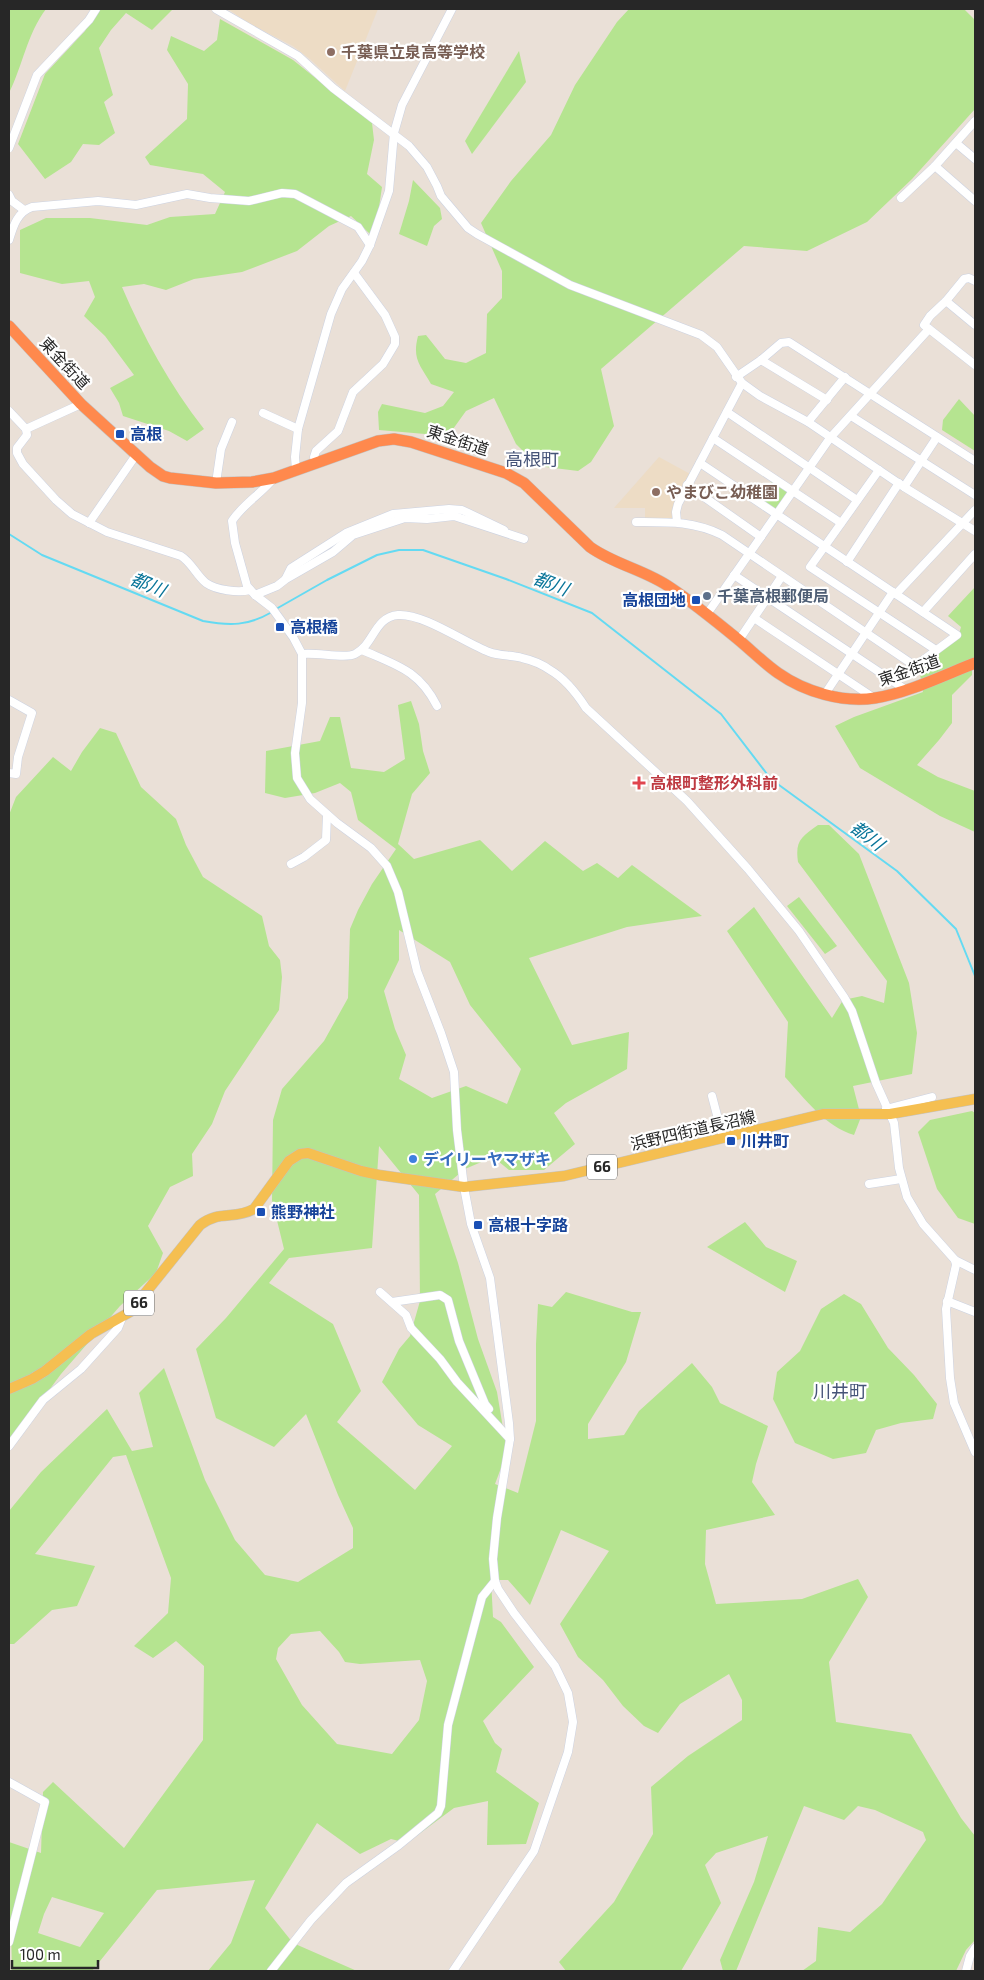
<svg xmlns="http://www.w3.org/2000/svg" width="984" height="1980" viewBox="0 0 984 1980" font-family="'Exo 2','Noto Sans JP',sans-serif">
  <style>
    .education { fill: #eddcc5 }
    .green { fill: #b5e490; fill-rule: evenodd }
    .lines { fill: none; stroke-linecap: round; stroke-linejoin: round }
    .stream { stroke: #64daf2; stroke-width: 2 }
    .minor-casing { stroke: #ccd2e1; stroke-width: 9 }
    .major-casing { stroke: #c3c3c3; stroke-width: 11 }
    .highway-casing { stroke: #c3c3c3; stroke-width: 12 }
    .minor { stroke: #fff; stroke-width: 8 }
    .major { stroke: #f5bf51; stroke-width: 10 }
    .highway { stroke: #ff894d; stroke-width: 11 }
    .education-dot { fill: #8d6e63; stroke: #fff; stroke-width: 2 }
    .transit-dot { fill: #1a4fb4; stroke: #fff; stroke-width: 2 }
    .service-dot { fill: #5c6f8a; stroke: #fff; stroke-width: 2 }
    .health-dot { fill: #e0444e; stroke: #fff; stroke-width: 2 }
    .shop-dot { fill: #3f7fe0; stroke: #fff; stroke-width: 2 }
    .labels { text-anchor: middle; stroke-width: 4.5; stroke-linejoin: round; paint-order: stroke }
    .shield { fill: #fff; stroke: #686868; stroke-width: 1 }
    .shield-label { font-size: 15px; font-weight: bold; fill: #272727 }
    .education-label { font-size: 16px; font-weight: bold; fill: #785e54; stroke: #fff; text-anchor: start }
    .street-label { font-size: 16px; fill: #272727; stroke: #fff }
    .transit-label { font-size: 16px; font-weight: bold; fill: #164399; stroke: #fff; text-anchor: start }
    .service-label { font-size: 16px; font-weight: bold; fill: #4e5e75; stroke: #fff; text-anchor: start }
    .health-label { font-size: 16px; font-weight: bold; fill: #be3a42; stroke: #fff; text-anchor: start }
    .shop-label { font-size: 16px; font-weight: bold; fill: #366cbe; stroke: #fff; text-anchor: start }
    .neighbourhood-label { font-size: 18px; fill: #465478; stroke: #fff }
    .water-label { font-size: 18px; font-style: italic; fill: #097599; stroke: #fff }
  </style>
  <rect width="100%" height="100%" fill="#eae0d7"/>
  <!-- education -->
  <g class="education">
    <polygon points="228,9 378,9 345,91 310,59 293,46 250,24"/>
    <polygon points="659,457 692,475 670,522 645,521 645,508 614,508"/>
  </g>
  <!-- green -->
  <g class="green">
    <path d="M9,9H46C27,34 23,65 9,93Z"/>
    <polygon points="96,9 173,9 152,30 126,13 111,30 99,48 113,95 104,102 115,133 99,145 83,144 71,162 45,179 18,144 45,74 85,31"/>
    <path d="M629,9H964L975,20V109L912,179L867,222L807,251L744,246L601,369L614,426L591,462L578,471L538,466L516,444L494,398L466,411L448,436L379,430L378,412L382,404L425,413L443,406L454,392L431,384C420,365 412,359 418,336L426,335L445,359L466,363L486,353L487,314L502,298V271L481,223L511,181L551,135L575,85L617,22Z"/>
    <path d="M220,19L293,60L372,123L374,140L367,174L382,187L376,228L370,234L351,216L329,226L297,251L242,272L194,279L166,290L144,284L122,287C143,336 170,386 204,429L187,441L169,431L123,416L119,403L110,388L134,375L105,336L84,316L95,297L89,281L62,284L20,273V230L46,218H90L147,225L170,217L215,214L225,192L203,174L150,165L145,157L187,119L188,84L167,50L171,36L204,51L217,40Z"/>
    <polygon points="519,51 526,82 472,154 465,141"/>
    <polygon points="413,180 440,208 442,219 434,226 427,246 399,234 409,201"/>
    <polygon points="959,399 975,416 975,451 942,430 943,420"/>
    <polygon points="773,480 791,492 777,512 759,500"/>
    <polygon points="975,587 975,657 972,659 972,675 952,695 952,723 939,740 917,765 938,777 975,791 975,832 940,816 860,768 835,726 854,717 923,692 920,674 910,670 958,638 961,627 948,616"/>
    <path d="M411,701L419,724L423,751L430,773L412,794L398,844L414,859L480,840L512,871L545,841L583,871L597,863L618,878L632,865L702,916L627,927L529,958L572,1045L629,1032L627,1069L566,1103L554,1113L575,1144L544,1170H509L493,1157L465,1169L435,1194L458,1263L478,1339L497,1392L507,1452L495,1484L518,1493L536,1421V1344L538,1304L552,1307L566,1292L632,1312H641L626,1362L588,1424V1439L624,1435L639,1411L692,1363L712,1387L720,1403L768,1426L756,1464L752,1482L775,1515L706,1530L705,1564L716,1604L802,1599L858,1579L868,1597L829,1662L836,1722L911,1734L961,1818L975,1836V1940L966,1950L956,1971H802L816,1961L818,1927L850,1932L882,1904L926,1840L923,1832L875,1810L858,1806L844,1820L804,1806L736,1971H723L720,1960L754,1882L768,1836L716,1853L705,1865L721,1903L681,1971H566L559,1962L614,1902L653,1834L651,1787L688,1756L742,1720V1700L729,1674L680,1704L658,1733L644,1726L623,1706L603,1680L578,1657L560,1624L609,1551L561,1530L530,1605L508,1580H491L493,1617L501,1622L534,1667L483,1721L495,1743L502,1749L496,1772L539,1803L526,1844L487,1845L488,1801L454,1808L407,1843L391,1839L360,1854L317,1823L265,1908L293,1943L357,1971H208L231,1943L255,1880L157,1890L92,1971H12L11,1928L9,1927V1842L41,1853L43,1792L53,1782L124,1848L203,1740L204,1666L176,1641L153,1658L134,1646L168,1613L171,1578L126,1455L113,1457L35,1554L95,1566L77,1606L52,1610L14,1644H9V1511L41,1472L107,1409L132,1451L153,1447L139,1393L164,1368L205,1480L235,1540L265,1575L298,1582L353,1548V1528L338,1495L306,1414L274,1447L216,1418L196,1349L226,1318L284,1249L272,1200L273,1120L282,1089L324,1041L348,998L350,929L358,910L372,884L396,849L358,820L351,792L340,783L315,793L285,798L265,793L266,751L320,741L330,717H340L351,768L384,772L405,759L398,705ZM399,930L450,962L470,1005L521,1069L507,1104L466,1086L432,1098L399,1079L406,1055L395,1029L384,991L399,960ZM379,1146L419,1195L420,1301L410,1336L399,1349L382,1382L418,1425L452,1446L415,1490L337,1422L361,1391L333,1324L269,1283L289,1258L372,1248ZM320,1631L339,1652L345,1662L360,1664L420,1660L427,1681L419,1720L392,1754L337,1744L302,1705L276,1659L278,1648L291,1634ZM52,1897L104,1913L80,1947L38,1933L44,1914Z"/>
    <polygon points="100,728 116,733 141,787 176,819 186,845 203,877 262,916 269,946 280,960 282,977 279,1010 225,1091 212,1124 192,1154 193,1176 170,1187 148,1226 163,1253 156,1273 120,1306 61,1374 9,1444 9,815 16,797 53,757 71,771 82,752"/>
    <path d="M818,825H829L859,854L909,983L917,1033L912,1074L853,1086L861,1117L854,1135C826,1127 804,1098 785,1077L788,1022L727,931L754,907L832,1018L843,1000L862,996L884,1003L887,981L798,862C795,841 801,837 818,825Z"/>
    <polygon points="799,897 837,946 825,954 787,906"/>
    <polygon points="972,1111 975,1113 975,1224 958,1218 937,1189 918,1132 930,1120"/>
    <polygon points="745,1222 766,1247 797,1261 785,1292 707,1247"/>
    <polygon points="844,1294 861,1304 888,1348 914,1375 937,1404 933,1419 901,1423 876,1430 866,1453 833,1459 795,1443 773,1399 777,1372 800,1351 821,1309"/>
  </g>
  <g class="lines">
    <!-- stream -->
    <g class="stream">
      <path d="M9,534L42,555L203,621C230,626 248,626 272,612"/>
      <polyline points="276,609 327,580 377,555 399,550 423,550 506,579 592,613 721,714 767,774 779,785 897,871 956,929 975,976"/>
    </g>
    <defs>
      <g id="minor">
        <polyline points="216,9 298,56 333,88 409,146 427,167 437,186 441,196 468,228 477,234 570,285 701,335 717,347 742,383 760,396 808,422 904,487 975,531"/>
        <polyline points="956,143 975,159"/>
        <polyline points="9,148 37,75 89,20 96,9"/>
        <polyline points="935,166 975,201"/>
        <polyline points="9,195 12,201 24,210"/>
        <polyline points="901,198 935,166 975,121"/>
        <path d="M9,240C13,227 17,212 32,207L98,201L136,205L187,194L210,198L249,201L282,193L295,194L358,227L370,245"/>
        <polyline points="975,281 969,278 964,279 946,301 930,316 924,325 975,365"/>
        <polyline points="946,301 975,325"/>
        <polyline points="761,360 827,400"/>
        <polyline points="736,377 761,360 781,343 789,342 975,461"/>
        <path d="M9,411L26,429L27,435L17,448V453L23,464L56,500L72,514L107,532L181,556C192,563 196,575 206,583C216,590 238,593 250,590"/>
        <polyline points="727,412 857,500"/>
        <polyline points="263,413 298,429"/>
        <polyline points="851,416 975,495"/>
        <polyline points="808,422 845,377"/>
        <polyline points="26,429 81,404"/>
        <polyline points="713,438 841,523"/>
        <polyline points="316,463 314,457 316,451 338,431 353,392 383,364 395,344 395,337 385,315 354,273"/>
        <polyline points="296,470 295,457 298,429 331,314 342,289 362,261 370,245 389,191 394,133 402,105 452,9"/>
        <polyline points="879,470 810,567 936,650"/>
        <path d="M274,478C261,494 243,504 232,521L235,543L247,586L255,595L272,608L293,637L302,654V703L295,753L297,778L310,799L337,823L371,848L387,866L398,892L417,971L441,1033L454,1072L457,1130L464,1187L471,1224L490,1278L509,1423L510,1439L497,1518L493,1559L495,1581L498,1589L514,1613L555,1666L568,1693L573,1722L568,1752L534,1851L453,1971"/>
        <polyline points="216,483 221,449 232,422"/>
        <polyline points="687,485 761,537"/>
        <polyline points="904,487 937,437"/>
        <path d="M636,522C668,522 693,521 722,535L915,666L957,635L700,463"/>
        <polyline points="677,522 676,512 678,504 742,383"/>
        <polyline points="89,523 136,455"/>
        <polyline points="847,562 899,483"/>
        <polyline points="734,575 906,690"/>
        <polyline points="286,578 291,568 346,533 393,514 449,509 462,510 504,530"/>
        <polyline points="896,594 975,510"/>
        <polyline points="255,595 277,586 286,579 333,552 353,535 405,518 427,519 454,516 524,539"/>
        <polyline points="923,612 975,554"/>
        <polyline points="707,614 830,438 929,329"/>
        <polyline points="754,618 874,698"/>
        <polyline points="739,640 782,576"/>
        <path d="M362,650C396,665 419,670 437,706"/>
        <path d="M302,654C317,652 345,659 355,654C374,645 374,617 398,615C423,613 465,643 489,652C499,656 512,655 522,658C531,660 543,665 550,670C566,679 577,694 586,708L687,801L748,869L799,931L844,997L852,1011L876,1083L894,1123L899,1168L907,1197L923,1224L955,1260L956,1265L946,1309L950,1378L954,1403L975,1452"/>
        <polyline points="825,694 893,592"/>
        <polyline points="9,700 32,713 18,757 16,774 9,773"/>
        <polyline points="291,864 304,857 326,840 327,815"/>
        <polyline points="712,1096 723,1138"/>
        <polyline points="886,1109 932,1097"/>
        <polyline points="869,1184 901,1179"/>
        <polyline points="955,1260 975,1270"/>
        <polyline points="380,1292 406,1315 411,1328 440,1359 457,1382 510,1439"/>
        <polyline points="947,1301 975,1312"/>
        <polyline points="392,1302 440,1295 448,1300 459,1341 485,1404 489,1409"/>
        <polyline points="9,1446 43,1400 81,1369 118,1328 122,1318"/>
        <polyline points="9,1782 45,1802 9,1942"/>
        <polyline points="271,1971 311,1920 346,1883 399,1845 438,1813 441,1806 448,1725 482,1597 495,1581"/>
        <polyline points="966,1971 970,1956 975,1948"/>
      </g>
      <path id="major" d="M9,1389L32,1379L45,1371L91,1334L130,1312L200,1225C219,1210 234,1220 254,1209L289,1161L300,1154L308,1153L361,1171L379,1175L464,1187L564,1176L823,1114H890L975,1099"/>
      <path id="highway" d="M9,326L81,404L150,467L163,476L170,478L216,483L252,482L274,478L378,441L394,439L411,442L506,473L524,483L590,547C615,565 646,570 671,588C695,604 718,623 740,641C753,652 765,664 778,673C805,692 843,703 875,698C908,693 944,675 975,663"/>
    </defs>
    <!-- minor casing -->
    <use href="#minor" class="minor-casing"/>
    <!-- major casing -->
    <use href="#major" class="major-casing"/>
    <!-- highway casing -->
    <use href="#highway" class="highway-casing"/>
    <!-- minor -->
    <use href="#minor" class="minor"/>
    <!-- major -->
    <use href="#major" class="major"/>
    <!-- highway -->
    <use href="#highway" class="highway"/>
  </g>
  <!-- markers -->
  <g class="education-dot">
    <circle cx="331" cy="52" r="5"/>
    <circle cx="656" cy="492" r="5"/>
  </g>
  <g class="transit-dot">
    <rect x="115" y="429" width="10" height="10" rx="2.5"/>
    <rect x="691" y="595" width="10" height="10" rx="2.5"/>
    <rect x="275" y="622" width="10" height="10" rx="2.5"/>
    <rect x="726" y="1136" width="10" height="10" rx="2.5"/>
    <rect x="256" y="1207" width="10" height="10" rx="2.5"/>
    <rect x="473" y="1220" width="10" height="10" rx="2.5"/>
  </g>
  <circle class="service-dot" cx="707" cy="596" r="5"/>
  <path class="health-dot" d="M636.5 775.5h5v5h5v5h-5v5h-5v-5h-5v-5h5z"/>
  <circle class="shop-dot" cx="413" cy="1159" r="5"/>
  <g class="labels">
    <!-- shield labels -->
    <g class="shield">
      <rect x="587" y="1154.5" width="30" height="25" rx="4"/>
      <rect x="124" y="1290.5" width="30" height="25" rx="4"/>
    </g>
    <g class="shield-label">
      <text x="602" y="1172">66</text>
      <text x="139" y="1308">66</text>
    </g>
    <!-- education labels -->
    <g class="education-label">
      <text x="341" y="58">千葉県立泉高等学校</text>
      <text x="666" y="498">やまびこ幼稚園</text>
    </g>
    <!-- street labels -->
    <g class="street-label">
      <text transform="translate(65 363) rotate(47)" y="6">東金街道</text>
      <text transform="translate(458 440) rotate(18)" y="6">東金街道</text>
      <text transform="translate(909 670) rotate(-19)" y="6">東金街道</text>
      <text transform="translate(693 1130) rotate(-13)" y="6">浜野四街道長沼線</text>
    </g>
    <!-- transit labels -->
    <g class="transit-label">
      <text x="130" y="440">高根</text>
      <text x="686" y="606" text-anchor="end">高根団地</text>
      <text x="290" y="633">高根橋</text>
      <text x="741" y="1147">川井町</text>
      <text x="271" y="1218">熊野神社</text>
      <text x="488" y="1231">高根十字路</text>
    </g>
    <!-- service labels -->
    <g class="service-label">
      <text x="717" y="602">千葉高根郵便局</text>
    </g>
    <!-- health labels -->
    <g class="health-label">
      <text x="650" y="789">高根町整形外科前</text>
    </g>
    <!-- shop labels -->
    <g class="shop-label">
      <text x="423" y="1165">デイリーヤマザキ</text>
    </g>
    <!-- neighbourhood labels -->
    <g class="neighbourhood-label">
      <text x="532" y="466">高根町</text>
      <text x="840" y="1398">川井町</text>
    </g>
    <!-- water labels -->
    <g class="water-label">
      <text transform="translate(551 584) rotate(21)" y="6">都川</text>
      <text transform="translate(148 585) rotate(22)" y="6">都川</text>
      <text transform="translate(867 836) rotate(37)" y="6">都川</text>
    </g>
  </g>
  <!-- border -->
  <rect width="984" height="1980" fill="none" stroke="#272727" stroke-width="20"/>
  <!-- scale -->
  <path d="M12 1960v8h86v-8" fill="none" stroke="#272727" stroke-width="2.5"/>
  <text x="20" y="1960" font-size="15" fill="#272727" stroke="#ffffff" stroke-width="4" paint-order="stroke">100 m</text>
</svg>
